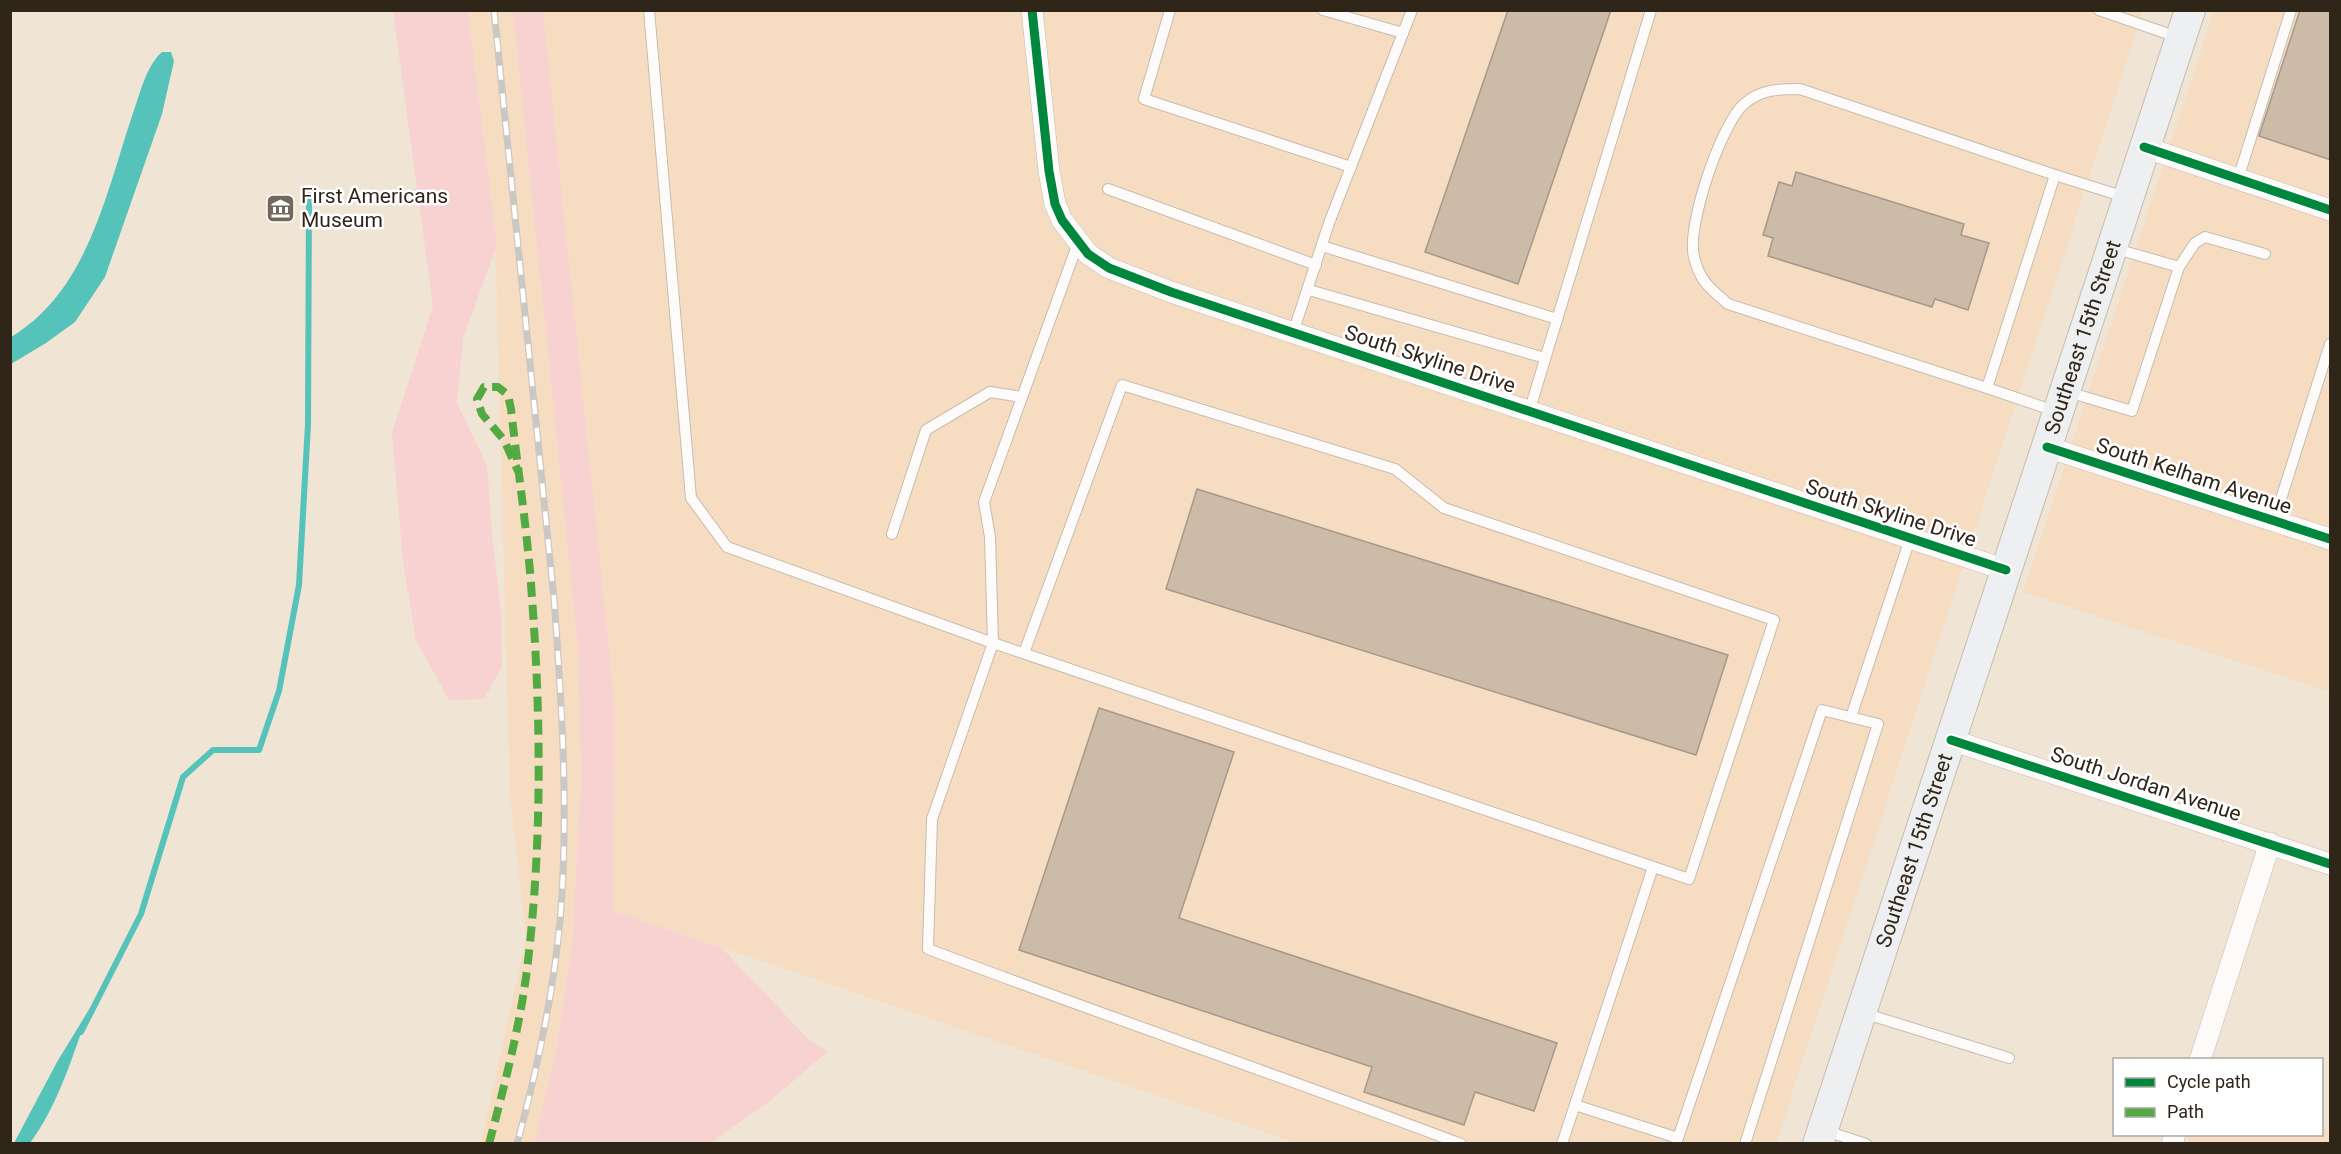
<svg xmlns="http://www.w3.org/2000/svg" width="2341" height="1154" viewBox="0 0 2341 1154" font-family="Roboto,sans-serif">
  <style>
    .built { fill: #f6ddc2 }
    .green { fill: #f8d2d0 }
    .water { fill: #55c3ba }
    .lines { fill: none; stroke-linecap: round; stroke-linejoin: round }
    .stream { stroke: #55c3ba; stroke-width: 6 }
    .building { fill: #ccbba6; stroke: #a4998d; stroke-width: 1.5 }
    .service-casing { stroke: #c6bcaf; stroke-width: 12 }
    .minor-casing { stroke: #c6bcaf; stroke-width: 22 }
    .secondary-casing { stroke: #c6bcaf; stroke-width: 32 }
    .service { stroke: #fdfbf9; stroke-width: 10 }
    .minor { stroke: #fdfbf9; stroke-width: 21 }
    .secondary { stroke: #edeff0; stroke-width: 30 }
    .rail-casing { stroke: #cbc8c3; stroke-width: 7 }
    .rail { stroke: #fff; stroke-width: 4.5; stroke-dasharray: 14; stroke-linecap: butt }
    .quiet { stroke: #54aa42; stroke-width: 8; stroke-dasharray: 15 8; stroke-linecap: butt }
    .cycleway-casing { stroke: #fff; stroke-width: 13 }
    .cycleway { stroke: #00873e; stroke-width: 9 }
    .labels { text-anchor: middle; stroke-width: 5; stroke-linejoin: round; paint-order: stroke }
    .poi-label { font-size: 21px; fill: #302519; stroke: #fff; text-anchor: start }
    .street-label { font-size: 21px; fill: #302519; stroke: #fff }
  </style>
  <rect width="100%" height="100%" fill="#f0e4d5"/>
  <!-- built -->
  <g class="built">
    <polygon points="468,11 528,11 578,648 581,781 572,946 555,1057 534,1143 481,1143 526,938 510,796 495,231"/>
    <polygon points="541,11 2143,11 1776,1143 1296,1143 614,911 615,706"/>
    <polygon points="2214,11 2330,11 2330,692 2023,592"/>
    <polygon points="2322,1128 2330,1131 2330,1143 2187,1143 2190,1135 2322,1134"/>
  </g>
  <!-- green -->
  <g class="green">
    <polygon points="393,11 468,11 497,244 463,339 457,403 487,466 493,545 501,610 502,666 484,699 449,700 416,640 403,562 392,433 433,306"/>
    <polygon points="513,11 543,11 615,706 614,911 722,948 809,1040 828,1051 770,1101 710,1143 534,1143 555,1057 572,946 581,781 578,648"/>
  </g>
  <!-- water -->
  <g class="water">
    <path d="M162,52H171L174,61L162,114L105,277L75,322L46,343L11,364V337C88,291 106,193 133,113C140,94 146,66 162,52Z"/>
    <path d="M90,1008C73,1054 59,1104 30,1143H14L57,1062Z"/>
  </g>
  <g class="lines">
    <!-- stream -->
    <polyline class="stream" points="81,1032 141,914 183,777 213,750 259,750 279,691 299,585 308,424 309,195"/>
  </g>
  <!-- building -->
  <g class="building">
    <polygon points="1508,10 1611,10 1518,284 1425,252"/>
    <polygon points="2300,10 2331,10 2331,160 2259,136"/>
    <polygon points="1796,172 1964,224 1961,235 1989,243 1968,310 1935,299 1932,307 1768,256 1773,238 1763,235 1779,182 1792,186"/>
    <polygon points="1197,489 1728,655 1696,755 1166,589"/>
    <polygon points="1099,708 1234,752 1179,918 1557,1043 1534,1111 1475,1092 1464,1125 1364,1092 1372,1067 1019,950"/>
  </g>
  <g class="lines">
    <defs>
      <g id="service">
        <polyline points="649,10 691,498 727,547 993,643 990,537 984,502 1078,243"/>
        <polyline points="1170,10 1144,99 1351,167"/>
        <polyline points="1323,10 1403,33"/>
        <polyline points="2099,10 2180,38"/>
        <polyline points="2238,179 2291,10"/>
        <polyline points="1108,189 1316,265"/>
        <polyline points="1322,246 1557,319"/>
        <polyline points="2179,267 2195,243 2205,237 2265,254"/>
        <polyline points="1309,290 1545,358"/>
        <polyline points="1293,333 1329,223 1412,10"/>
        <path d="M1987,388L1728,304C1710,288 1700,282 1694,257C1686,227 1721,124 1744,104C1761,89 1779,89 1800,89L2055,175"/>
        <polyline points="2068,392 2132,411 2179,267 2113,248"/>
        <polyline points="1529,412 1651,10"/>
        <polyline points="2058,412 1987,388 2055,175 2125,197"/>
        <polyline points="2274,521 2330,344"/>
        <polyline points="892,534 926,430 990,392 1022,397"/>
        <path d="M1024,653L1122,385L1395,469L1444,508L1774,620L1689,879L993,643L932,819L928,949C1105,1016 1284,1077 1461,1144"/>
        <polyline points="1851,717 1910,539"/>
        <polyline points="1863,1013 2009,1058"/>
        <polyline points="1575,1105 1678,1138"/>
        <polyline points="1826,1131 1866,1144"/>
        <polyline points="1562,1144 1653,867"/>
        <polyline points="1676,1144 1822,710 1878,724 1745,1144"/>
      </g>
      <g id="minor">
        <polyline points="1032,10 1049,171 1055,204 1062,220 1088,254 1109,268 1171,292 2006,570"/>
        <polyline points="2144,147 2330,210"/>
        <polyline points="2047,447 2330,539"/>
        <polyline points="1951,740 2330,864"/>
        <polyline points="2200,1060 2270,843"/>
        <polyline points="2172,1144 2175,1134"/>
      </g>
      <g id="secondary">
        <path id="s1" d="M1818,1144L2190,10"/>
      </g>
    </defs>
    <!-- service casing -->
    <use href="#service" class="service-casing"/>
    <!-- minor casing -->
    <use href="#minor" class="minor-casing"/>
    <!-- secondary casing -->
    <use href="#secondary" class="secondary-casing"/>
    <!-- service -->
    <use href="#service" class="service"/>
    <!-- minor -->
    <use href="#minor" class="minor"/>
    <!-- secondary -->
    <use href="#secondary" class="secondary"/>
    <defs>
      <path id="rail" d="M494,10L554,599C562,706 569,814 560,921C553,997 537,1070 517,1144"/>
    </defs>
    <!-- rail casing -->
    <use href="#rail" class="rail-casing"/>
    <!-- rail -->
    <use href="#rail" class="rail"/>
    <!-- quiet -->
    <path class="quiet" d="M489,1144C505,1083 521,1023 528,961C542,841 541,719 532,598C528,535 518,472 511,409L508,395L498,387H484L477,399L482,414L504,440L518,471"/>
    <defs>
      <g id="cycleway">
        <polyline points="1032,10 1049,171 1055,204 1062,220 1088,254 1109,268 1171,292 2006,570"/>
        <polyline points="2144,147 2330,210"/>
        <polyline points="2047,447 2330,539"/>
        <polyline points="1951,740 2330,864"/>
      </g>
    </defs>
    <!-- cycleway casing -->
    <use href="#cycleway" class="cycleway-casing"/>
    <!-- cycleway -->
    <use href="#cycleway" class="cycleway"/>
  </g>
  <!-- icons -->
  <defs>
    <symbol id="museum-square" viewBox="-11 -11 22 22"><rect x="-9" y="-9" width="18" height="18" rx="4" fill="#73685b" stroke="#fff"/><path d="M0-6L6-3V-2H-6V-3ZM-5-1h2V3h-2ZM-1-1h2V3h-2ZM3-1h2V3H3ZM-6 4H6V6H-6Z" fill="#fff"/></symbol>
  </defs>
  <g fill-rule="evenodd">
    <use href="#museum-square" x="264" y="192" width="33" height="33"/>
  </g>
  <g class="labels">
    <!-- poi labels -->
    <g class="poi-label">
      <text x="301" y="203">First Americans<tspan x="301" dy="24">Museum</tspan></text>
    </g>
    <!-- street labels -->
    <g class="street-label">
      <text dy="7" stroke="none"><textPath href="#s1" startOffset="849">Southeast 15th Street</textPath></text>
      <text transform="translate(1430 359) rotate(18)" y="7">South Skyline Drive</text>
      <text transform="translate(2194 476) rotate(18)" y="7">South Kelham Avenue</text>
      <text transform="translate(1891 513) rotate(18)" y="7">South Skyline Drive</text>
      <text transform="translate(2146 784) rotate(18)" y="7">South Jordan Avenue</text>
      <text dy="7" stroke="none"><textPath href="#s1" startOffset="309">Southeast 15th Street</textPath></text>
    </g>
  </g>
  <!-- border -->
  <rect width="2341" height="1154" fill="none" stroke="#302519" stroke-width="24"/>
  <!-- legend -->
  <rect x="2113" y="1058" width="210" height="78" fill="#ffffff" stroke="#aca8a3" stroke-width="1.5"/>
  <rect x="2125" y="1078" width="30" height="9" fill="#00873e" stroke="#aca8a3" stroke-width="1.5"/>
  <text x="2167" y="1088" font-size="18" fill="#302519">Cycle path</text>
  <rect x="2125" y="1108" width="30" height="9" fill="#54aa42" stroke="#aca8a3" stroke-width="1.5"/>
  <text x="2167" y="1118" font-size="18" fill="#302519">Path</text>
</svg>
